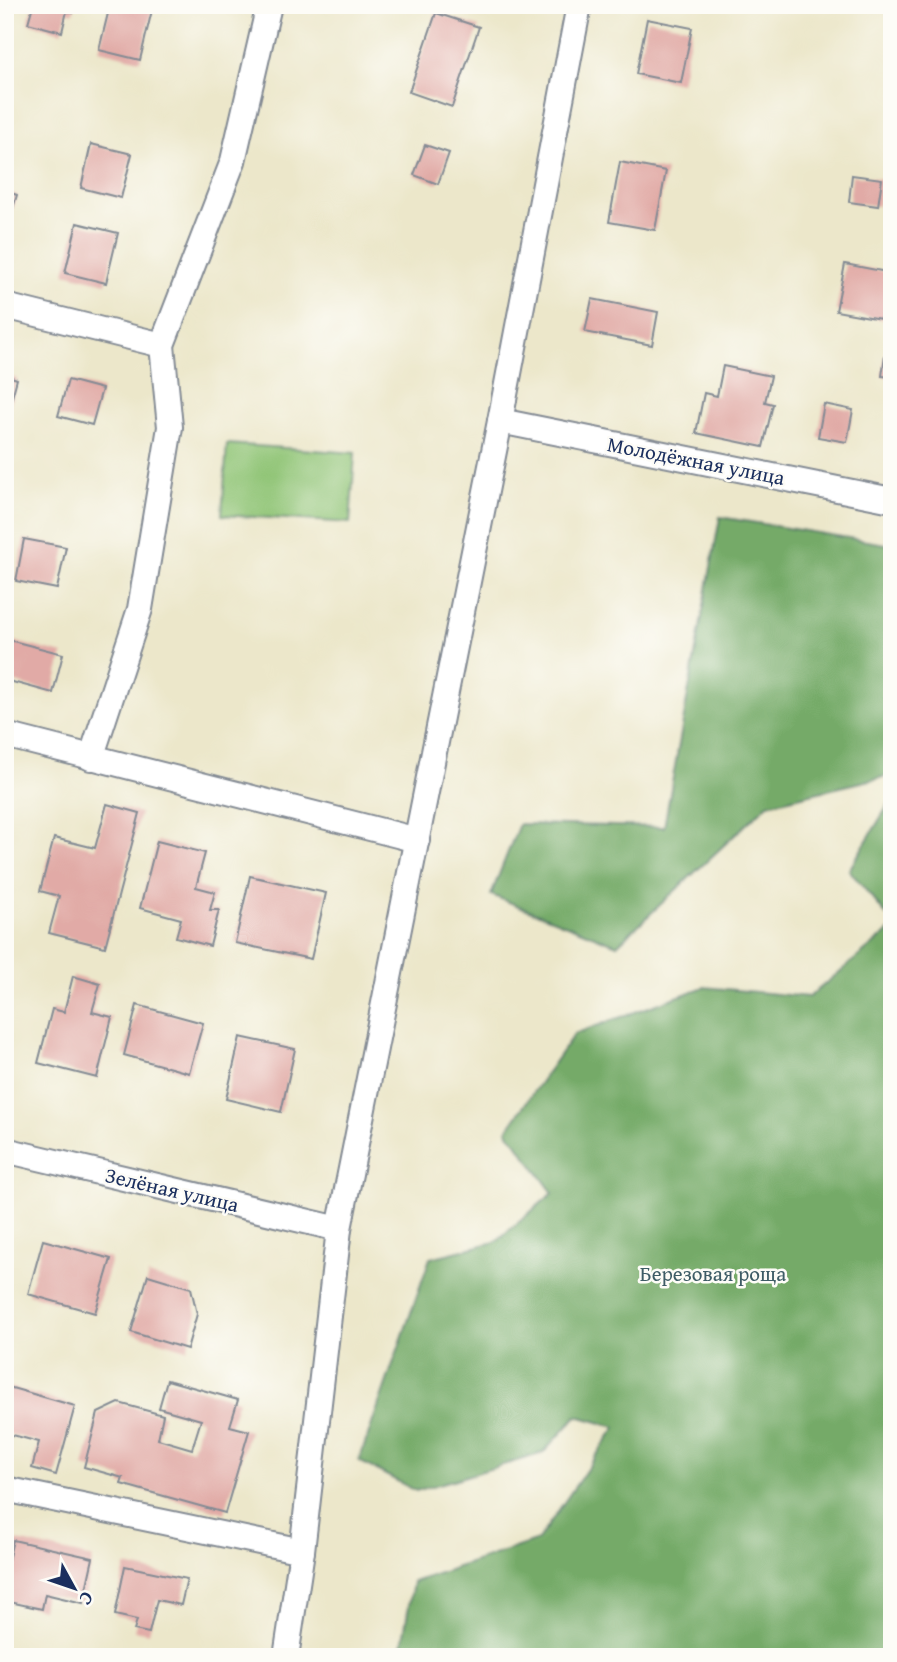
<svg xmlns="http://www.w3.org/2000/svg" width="897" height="1662" viewBox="0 0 897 1662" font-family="'Gentium Book Plus',serif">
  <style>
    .green { fill: #91c577; stroke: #567a6a; stroke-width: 2 }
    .forest { fill: #74aa68; stroke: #486c63; stroke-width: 2 }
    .building { fill: #e1aaa6 }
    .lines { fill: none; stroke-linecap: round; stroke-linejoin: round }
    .minor-casing { stroke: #848b94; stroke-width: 28 }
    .minor { stroke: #fff; stroke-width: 24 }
    .labels { text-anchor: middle; stroke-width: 5; stroke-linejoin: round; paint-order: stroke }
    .street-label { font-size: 21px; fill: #1b2f5e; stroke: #fdfcf7 }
    .park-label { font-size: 21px; fill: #3e5c66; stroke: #fdfcf7 }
  </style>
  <rect width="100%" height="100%" fill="#fdfcf7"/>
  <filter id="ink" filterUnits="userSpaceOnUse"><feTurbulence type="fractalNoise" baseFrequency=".0143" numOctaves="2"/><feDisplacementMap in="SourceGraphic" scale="14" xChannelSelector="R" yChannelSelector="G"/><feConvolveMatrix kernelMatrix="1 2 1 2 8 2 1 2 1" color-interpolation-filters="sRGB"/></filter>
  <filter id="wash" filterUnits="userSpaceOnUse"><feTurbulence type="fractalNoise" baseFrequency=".00686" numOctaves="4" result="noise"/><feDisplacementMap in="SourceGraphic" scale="28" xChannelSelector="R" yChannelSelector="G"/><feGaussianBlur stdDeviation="1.57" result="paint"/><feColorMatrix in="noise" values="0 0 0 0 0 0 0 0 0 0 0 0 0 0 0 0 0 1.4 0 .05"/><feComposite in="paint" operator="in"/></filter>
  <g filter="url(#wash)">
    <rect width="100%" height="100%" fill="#ece7ca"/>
    <!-- green -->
    <polygon class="green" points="227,444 355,453 350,523 222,515"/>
    <!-- forest -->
    <g class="forest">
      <polygon points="720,517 892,545 892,775 768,804 617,945 491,895 519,824 664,827"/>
      <polygon points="892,799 892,922 849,870"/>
      <polygon points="892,929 892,1657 400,1657 413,1582 538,1540 616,1427 577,1416 543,1453 416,1491 359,1461 430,1258 495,1242 553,1193 507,1130 574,1034 704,987 809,997"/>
    </g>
    <g id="blocks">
      <!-- building -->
      <g class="building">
        <polygon points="33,5 76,5 73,13 67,11 62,32 28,23"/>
        <polygon points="110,5 134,5 152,10 140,60 99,50"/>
        <polygon points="436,13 479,27 452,107 409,92"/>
        <polygon points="647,19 692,28 681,83 636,74"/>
        <polygon points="91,144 132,154 121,198 81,188"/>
        <polygon points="425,145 449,153 438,184 414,175"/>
        <polygon points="620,162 666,171 655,230 609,222"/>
        <polygon points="852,175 882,179 878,206 849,202"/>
        <polygon points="5,191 17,195 6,231 5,231"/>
        <polygon points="77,223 118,233 106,283 65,273"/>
        <polygon points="845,264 892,273 892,321 836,311"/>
        <polygon points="592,299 658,312 652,345 585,332"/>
        <polygon points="885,355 892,355 892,377 882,376"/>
        <polygon points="723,366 771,376 765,402 773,404 763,447 696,433 704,393 717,396"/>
        <polygon points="5,375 17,379 8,412 5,411"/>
        <polygon points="68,380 102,389 92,425 58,416"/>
        <polygon points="824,404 853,410 847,442 818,437"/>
        <polygon points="24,539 66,547 57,589 16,581"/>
        <polygon points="5,639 63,654 53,693 5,680"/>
        <polygon points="107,804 140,813 105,947 49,933 59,896 40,891 54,838 95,848"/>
        <polygon points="157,841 205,853 196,887 215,892 210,910 219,910 210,946 176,937 181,919 140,908"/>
        <polygon points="250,876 326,893 311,959 235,943"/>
        <polygon points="73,976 100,984 92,1012 112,1017 97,1078 38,1063 52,1009 64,1012"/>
        <polygon points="137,1005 203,1023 189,1073 124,1055"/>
        <polygon points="240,1037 295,1049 281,1112 226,1099"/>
        <polygon points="43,1240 111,1259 95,1313 28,1294"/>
        <polygon points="148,1275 191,1288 197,1314 187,1349 131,1332"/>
        <polygon points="167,1380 238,1400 230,1426 249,1431 225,1513 121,1484 123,1478 84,1467 98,1413 119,1403 163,1415 158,1439 192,1449 201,1420 159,1408"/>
        <polygon points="5,1386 75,1406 56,1475 32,1468 39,1442 5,1433"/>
        <polygon points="13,1540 93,1558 83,1603 45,1594 42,1609 5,1601 5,1573"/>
        <polygon points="125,1566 187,1579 181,1605 157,1600 149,1633 134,1630 137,1620 115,1615"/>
      </g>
    </g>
  </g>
  <g filter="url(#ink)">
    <use href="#blocks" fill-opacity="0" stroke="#848b94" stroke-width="2"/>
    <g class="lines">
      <defs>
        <g id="minor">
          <polyline points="5,306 162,345"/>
          <polyline points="500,421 892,500"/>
          <polyline points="5,735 417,840"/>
          <polyline points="91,758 140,609 170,427 162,345 233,161 269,5"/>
          <polyline points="5,1150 339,1229"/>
          <polyline points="5,1489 302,1551"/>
          <polyline points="286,1657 302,1551 339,1229 500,421 579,5"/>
        </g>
      </defs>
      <!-- minor casing -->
      <use href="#minor" class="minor-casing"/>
      <!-- minor -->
      <use href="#minor" class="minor"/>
    </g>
  </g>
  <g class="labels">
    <!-- street labels -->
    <g class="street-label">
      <text transform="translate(696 461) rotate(11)" y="7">Молодёжная улица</text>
      <text transform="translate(172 1190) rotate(13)" y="7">Зелёная улица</text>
    </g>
    <!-- park labels -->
    <g class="park-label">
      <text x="713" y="1281">Березовая роща</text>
    </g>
  </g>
  <!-- margin -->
  <rect width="897" height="1662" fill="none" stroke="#fdfcf7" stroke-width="28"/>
  <!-- north arrow -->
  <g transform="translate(74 1588) rotate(130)" stroke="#fdfcf7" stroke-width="5" paint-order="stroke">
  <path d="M0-5L12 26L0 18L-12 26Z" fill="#1b2f5e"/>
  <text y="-10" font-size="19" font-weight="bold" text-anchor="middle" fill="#1b2f5e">С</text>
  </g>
</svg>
